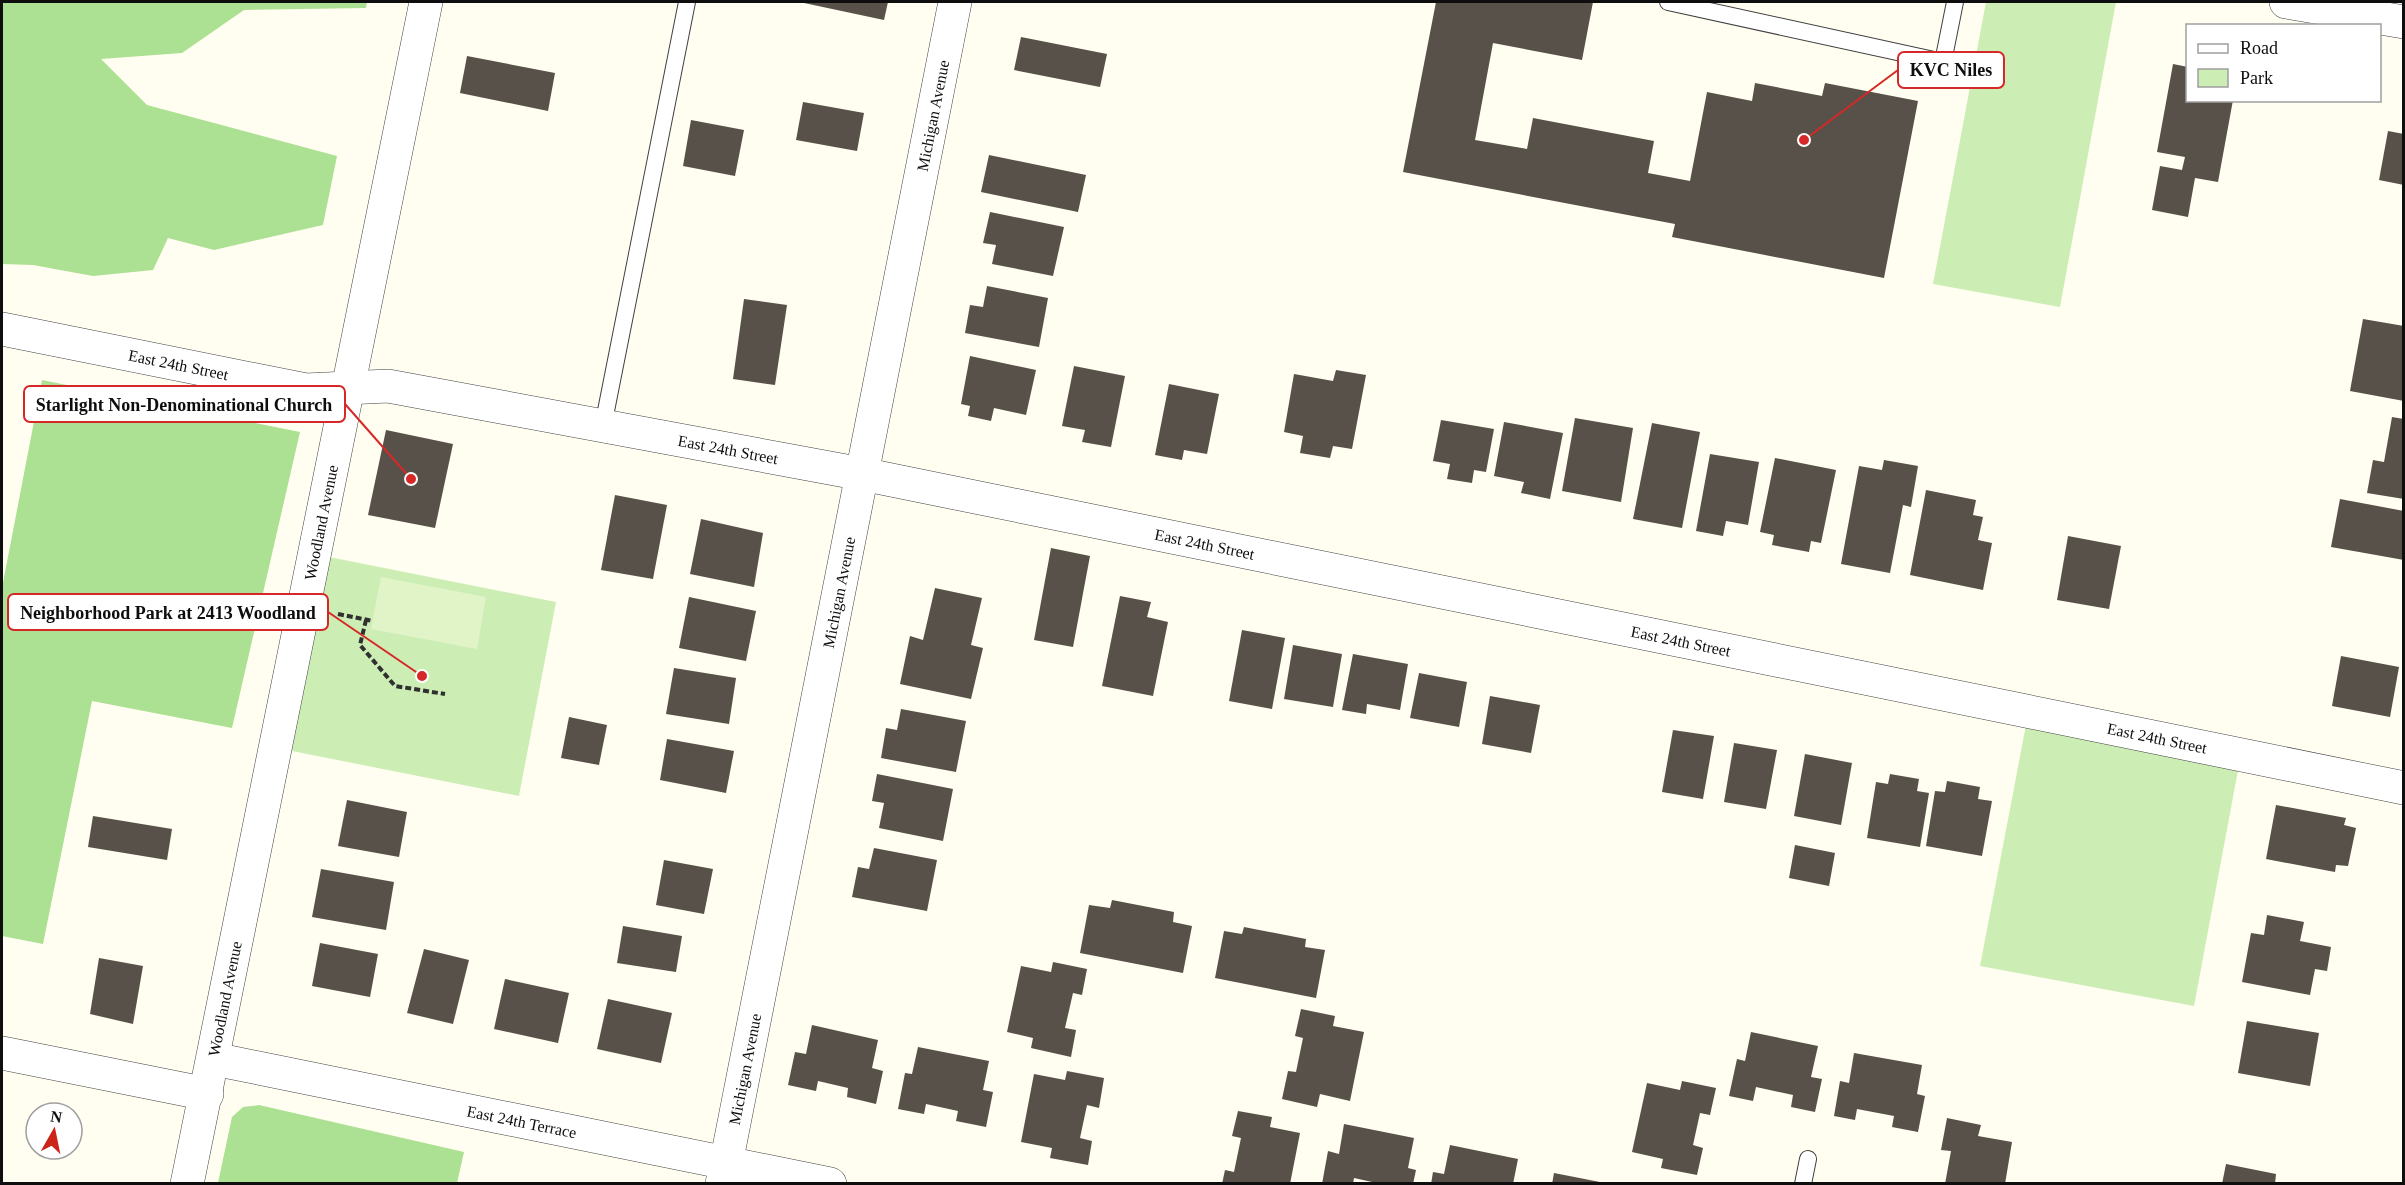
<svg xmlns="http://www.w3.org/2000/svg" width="2405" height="1185" viewBox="0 0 2405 1185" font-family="'Times New Roman',serif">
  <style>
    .green { fill: #cceeb5 }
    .forest { fill: #ace092 }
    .pitch { fill: #e0f4c8 }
    .building { fill: #585149 }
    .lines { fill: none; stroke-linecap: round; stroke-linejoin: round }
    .lane-casing { stroke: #414141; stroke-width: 18 }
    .street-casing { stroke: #414141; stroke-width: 34 }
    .path { stroke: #303030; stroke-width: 4; stroke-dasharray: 6 3; stroke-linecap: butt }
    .lane { stroke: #fff; stroke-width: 16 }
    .street { stroke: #fff; stroke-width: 33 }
    .labels { text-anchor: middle; stroke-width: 6; stroke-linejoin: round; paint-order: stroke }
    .street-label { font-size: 16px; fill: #0e0e0e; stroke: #fff }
    .leader { fill: none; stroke: #d62828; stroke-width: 2 }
    .callout-dot { fill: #d62828; stroke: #fff; stroke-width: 2 }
    .callout { fill: #fff; stroke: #d62828; stroke-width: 2 }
    .callout-label { font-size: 18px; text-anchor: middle; font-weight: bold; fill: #0e0e0e }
  </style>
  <rect width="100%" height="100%" fill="#fffef0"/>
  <!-- green -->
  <g class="green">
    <polygon points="1986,2 2116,2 2060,307 1933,284"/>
    <polygon points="324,556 556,602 519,796 287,750"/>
    <polygon points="2026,725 2239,765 2194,1006 1980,966"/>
  </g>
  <!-- forest -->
  <g class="forest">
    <polygon points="2,2 367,2 366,8 244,10 182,53 101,59 147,105 337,156 323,225 214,250 168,238 153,270 93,276 33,265 2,264"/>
    <polygon points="42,380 300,432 232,728 92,701 43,944 2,936 2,588"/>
    <polygon points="259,1105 464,1152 457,1183 218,1183 232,1117 243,1107"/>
  </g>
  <!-- pitch -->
  <polygon class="pitch" points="381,577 486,597 477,649 371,629"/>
  <!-- building -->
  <g class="building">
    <polygon points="1436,2 1593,2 1582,60 1493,43 1475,140 1527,149 1533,118 1654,141 1648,173 1690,181 1707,92 1752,101 1755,83 1822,96 1825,83 1918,101 1884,278 1672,237 1675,224 1403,172"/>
    <polygon points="804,3 804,2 888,2 884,20"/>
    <polygon points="1021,37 1107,54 1100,87 1014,70"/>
    <polygon points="467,56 555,73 548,111 460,93"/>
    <polygon points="2173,64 2188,67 2188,100 2233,100 2218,182 2195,178 2188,217 2152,210 2160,166 2182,170 2185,157 2157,152"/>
    <polygon points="803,102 864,113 857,151 796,140"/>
    <polygon points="691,120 744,130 735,176 683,166"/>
    <polygon points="2388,131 2404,134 2404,185 2379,180"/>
    <polygon points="989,155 1086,175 1078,212 981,192"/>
    <polygon points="990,212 1064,227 1053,276 992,264 996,245 983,243"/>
    <polygon points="987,286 1048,298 1039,347 965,333 970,305 983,307"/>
    <polygon points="744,299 787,305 775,385 733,379"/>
    <polygon points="2363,319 2404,326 2404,401 2350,391"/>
    <polygon points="970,356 1036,370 1026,415 994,408 991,421 968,416 970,406 961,404"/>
    <polygon points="1074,366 1125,376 1111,447 1082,442 1085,430 1062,426"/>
    <polygon points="1336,370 1366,375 1352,449 1333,446 1330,458 1300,453 1303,436 1284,432 1294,374 1333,381"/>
    <polygon points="1169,384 1219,394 1207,454 1184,450 1182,460 1155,455"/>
    <polygon points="2392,417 2404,419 2404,499 2367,493 2373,460 2384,462"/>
    <polygon points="1575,418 1633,428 1621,502 1562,491"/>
    <polygon points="1441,420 1494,429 1486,472 1474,470 1472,483 1447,479 1450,464 1433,461"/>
    <polygon points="1504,422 1563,433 1550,499 1521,493 1524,482 1494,476"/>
    <polygon points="1652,423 1700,432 1682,528 1633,519"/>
    <polygon points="386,430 453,444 435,528 368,515"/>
    <polygon points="1710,454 1759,462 1748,525 1726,521 1723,536 1696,531"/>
    <polygon points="1775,458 1836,470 1821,543 1811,541 1809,552 1772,545 1774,535 1760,532"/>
    <polygon points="1884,460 1918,466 1911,507 1903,505 1890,573 1841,564 1859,466 1882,470"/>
    <polygon points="1926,490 1976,500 1973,515 1983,517 1978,540 1992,543 1983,590 1910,575"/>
    <polygon points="615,495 667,505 653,579 601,570"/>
    <polygon points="2340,499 2404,511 2404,560 2331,547"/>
    <polygon points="701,519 763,533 754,587 690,574"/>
    <polygon points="2068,536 2121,546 2109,609 2057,600"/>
    <polygon points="1051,548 1090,556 1073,647 1034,640"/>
    <polygon points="935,588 982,598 971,645 983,648 971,699 900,684 910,636 923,640"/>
    <polygon points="1120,596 1151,602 1147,617 1168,622 1153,696 1102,686"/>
    <polygon points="689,597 756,611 746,661 679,648"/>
    <polygon points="1242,630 1285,638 1272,709 1229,701"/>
    <polygon points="1293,645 1342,654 1333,707 1284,699"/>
    <polygon points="1353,654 1408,664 1400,710 1367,704 1366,714 1342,710"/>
    <polygon points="2341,656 2399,667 2390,717 2332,706"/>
    <polygon points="674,668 736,678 729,724 666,714"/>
    <polygon points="1419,673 1467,682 1459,727 1410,718"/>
    <polygon points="1490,696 1540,705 1531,753 1482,744"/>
    <polygon points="901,709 966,721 956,772 881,758 886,728 897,730"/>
    <polygon points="569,717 607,725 599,765 561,758"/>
    <polygon points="1673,730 1714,736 1703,799 1662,792"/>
    <polygon points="667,739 734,751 726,793 660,780"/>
    <polygon points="1734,743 1777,750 1766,809 1724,802"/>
    <polygon points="1805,754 1852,763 1841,825 1794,816"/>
    <polygon points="877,774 953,789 943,841 879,828 884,803 872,801"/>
    <polygon points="1890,774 1919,779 1917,791 1929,793 1920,847 1867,838 1876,782 1888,784"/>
    <polygon points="1947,781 1980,787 1978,799 1992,801 1982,856 1926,846 1935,791 1945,792"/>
    <polygon points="347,800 407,812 399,857 338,846"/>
    <polygon points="2276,805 2346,818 2344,825 2356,828 2348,866 2336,865 2335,872 2266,859"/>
    <polygon points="93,816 172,829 167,860 88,847"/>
    <polygon points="1795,845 1835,853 1829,886 1789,878"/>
    <polygon points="874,848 937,860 927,911 852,897 858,867 869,869"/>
    <polygon points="664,860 713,869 704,914 656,905"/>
    <polygon points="321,869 394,882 386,930 312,917"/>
    <polygon points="1112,900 1174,912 1173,922 1192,926 1183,973 1080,953 1089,905 1110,908"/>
    <polygon points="2267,915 2304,922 2300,941 2331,947 2327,971 2315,969 2310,995 2242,982 2251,933 2264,935"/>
    <polygon points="623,926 682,936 676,972 617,963"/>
    <polygon points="1244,927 1306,939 1305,947 1325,950 1316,998 1215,978 1224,931 1242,934"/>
    <polygon points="320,943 378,954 370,997 312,986"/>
    <polygon points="424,949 469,960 453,1024 407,1013"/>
    <polygon points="99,958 143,966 133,1024 90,1014"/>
    <polygon points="1053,962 1087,969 1082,995 1073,993 1065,1028 1076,1030 1071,1057 1031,1048 1033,1038 1007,1032 1021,966 1051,972"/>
    <polygon points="505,979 569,993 558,1043 494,1029"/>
    <polygon points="608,999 672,1013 661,1063 597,1049"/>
    <polygon points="1301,1009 1335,1016 1333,1026 1364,1032 1350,1101 1320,1094 1317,1107 1282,1099 1288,1071 1296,1072 1303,1038 1295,1036"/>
    <polygon points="2247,1021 2319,1033 2310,1086 2238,1073"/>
    <polygon points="812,1025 878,1040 872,1068 883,1071 876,1104 847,1097 848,1088 818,1081 816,1091 788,1085 795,1052 806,1054"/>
    <polygon points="1751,1032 1818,1046 1811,1077 1822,1079 1815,1112 1791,1107 1793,1095 1756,1087 1753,1101 1729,1096 1737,1059 1745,1061"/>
    <polygon points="918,1047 989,1061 983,1090 993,1092 986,1127 956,1121 958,1111 926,1104 924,1114 898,1109 905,1073 912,1074"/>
    <polygon points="1854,1053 1922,1065 1917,1094 1925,1096 1918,1132 1892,1127 1894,1116 1857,1109 1855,1120 1834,1116 1840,1081 1849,1083"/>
    <polygon points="1067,1071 1104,1078 1099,1108 1087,1105 1080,1138 1092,1141 1088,1165 1050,1158 1052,1148 1021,1142 1034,1074 1065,1080"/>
    <polygon points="1682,1081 1716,1088 1710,1115 1700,1113 1693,1145 1703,1148 1697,1175 1661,1168 1663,1159 1632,1152 1647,1083 1680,1090"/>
    <polygon points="1238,1111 1272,1117 1270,1127 1300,1133 1290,1184 1222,1184 1225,1170 1234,1172 1241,1138 1232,1136"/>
    <polygon points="1947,1118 1981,1125 1978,1136 2012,1142 2005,1184 1945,1184 1951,1151 1941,1150"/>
    <polygon points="1344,1124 1414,1138 1408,1168 1416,1170 1413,1184 1381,1184 1354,1178 1353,1184 1322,1184 1328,1151 1339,1154"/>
    <polygon points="1450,1145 1518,1159 1513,1184 1431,1184 1433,1172 1444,1174"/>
    <polygon points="2226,1164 2276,1174 2275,1184 2222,1184"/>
    <polygon points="1554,1173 1600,1182 1600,1184 1552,1184"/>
  </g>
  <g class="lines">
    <defs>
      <g id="lane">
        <polyline points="1668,2 1943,62 1955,2"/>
        <polyline points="603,426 687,2"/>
        <polyline points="1803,1184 1808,1159"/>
      </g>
      <g id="street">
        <polyline points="2286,2 2404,22"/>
        <path id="s1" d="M2,329L306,390L388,386L862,474L2404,788"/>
        <polyline points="2,1053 207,1094"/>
        <path id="s2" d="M214,1059L830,1184"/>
        <path id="s3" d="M187,1184L426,2"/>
        <path id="s4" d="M722,1184L955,2"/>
      </g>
    </defs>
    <!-- lane casing -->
    <use href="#lane" class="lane-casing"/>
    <!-- street casing -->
    <use href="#street" class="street-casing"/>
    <!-- path -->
    <g class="path">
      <polyline points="338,614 373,621"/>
      <polyline points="366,620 360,645 395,686 445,694"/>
    </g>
    <!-- lane -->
    <use href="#lane" class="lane"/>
    <!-- street -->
    <use href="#street" class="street"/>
  </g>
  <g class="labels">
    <!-- street labels -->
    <g class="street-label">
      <text dy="6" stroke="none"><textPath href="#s4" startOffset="1089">Michigan Avenue</textPath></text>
      <text dy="6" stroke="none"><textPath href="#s1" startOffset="180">East 24th Street</textPath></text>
      <text dy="6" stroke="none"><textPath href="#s1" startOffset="738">East 24th Street</textPath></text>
      <text dy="6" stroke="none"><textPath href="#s3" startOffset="675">Woodland Avenue</textPath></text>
      <text dy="6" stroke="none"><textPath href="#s1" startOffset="1224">East 24th Street</textPath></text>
      <text dy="6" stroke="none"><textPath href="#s4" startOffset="603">Michigan Avenue</textPath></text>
      <text dy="6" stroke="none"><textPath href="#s1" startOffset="1710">East 24th Street</textPath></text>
      <text dy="6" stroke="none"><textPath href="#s1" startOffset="2196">East 24th Street</textPath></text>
      <text dy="6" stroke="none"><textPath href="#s3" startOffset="189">Woodland Avenue</textPath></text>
      <text dy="6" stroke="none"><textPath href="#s4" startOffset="117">Michigan Avenue</textPath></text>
      <text dy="6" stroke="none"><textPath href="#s2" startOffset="314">East 24th Terrace</textPath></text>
    </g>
  </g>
  <!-- callouts -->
  <path class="leader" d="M1804 140L1898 70M411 479L345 404M422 676L328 612"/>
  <g class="callout-dot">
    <circle cx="1804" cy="140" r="6"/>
    <circle cx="411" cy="479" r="6"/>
    <circle cx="422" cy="676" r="6"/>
  </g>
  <g class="callout">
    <rect x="1898" y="52" width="106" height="36" rx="6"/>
    <rect x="24" y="386" width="321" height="36" rx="6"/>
    <rect x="8" y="594" width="320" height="36" rx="6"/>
  </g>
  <g class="callout-label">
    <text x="1951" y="76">KVC Niles</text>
    <text x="184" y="411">Starlight Non-Denominational Church</text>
    <text x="168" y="619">Neighborhood Park at 2413 Woodland</text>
  </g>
  <!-- border -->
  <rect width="2405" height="1185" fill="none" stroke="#0e0e0e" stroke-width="6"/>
  <!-- legend -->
  <rect x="2186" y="24" width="195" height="78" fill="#ffffff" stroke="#9f9f9f" stroke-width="1.5"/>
  <rect x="2198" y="44" width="30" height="9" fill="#ffffff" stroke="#9f9f9f" stroke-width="1.5"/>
  <text x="2240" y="54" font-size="18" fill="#0e0e0e">Road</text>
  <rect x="2198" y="69" width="30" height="18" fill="#cceeb5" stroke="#9f9f9f" stroke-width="1.5"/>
  <text x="2240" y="84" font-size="18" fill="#0e0e0e">Park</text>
  <!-- north arrow -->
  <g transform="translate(54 1131) rotate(9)"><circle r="28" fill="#ffffff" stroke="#9f9f9f" stroke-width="1.5"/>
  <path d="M0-4.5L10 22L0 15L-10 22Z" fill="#cc2518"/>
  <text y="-9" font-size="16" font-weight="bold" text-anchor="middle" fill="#0e0e0e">N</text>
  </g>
</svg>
